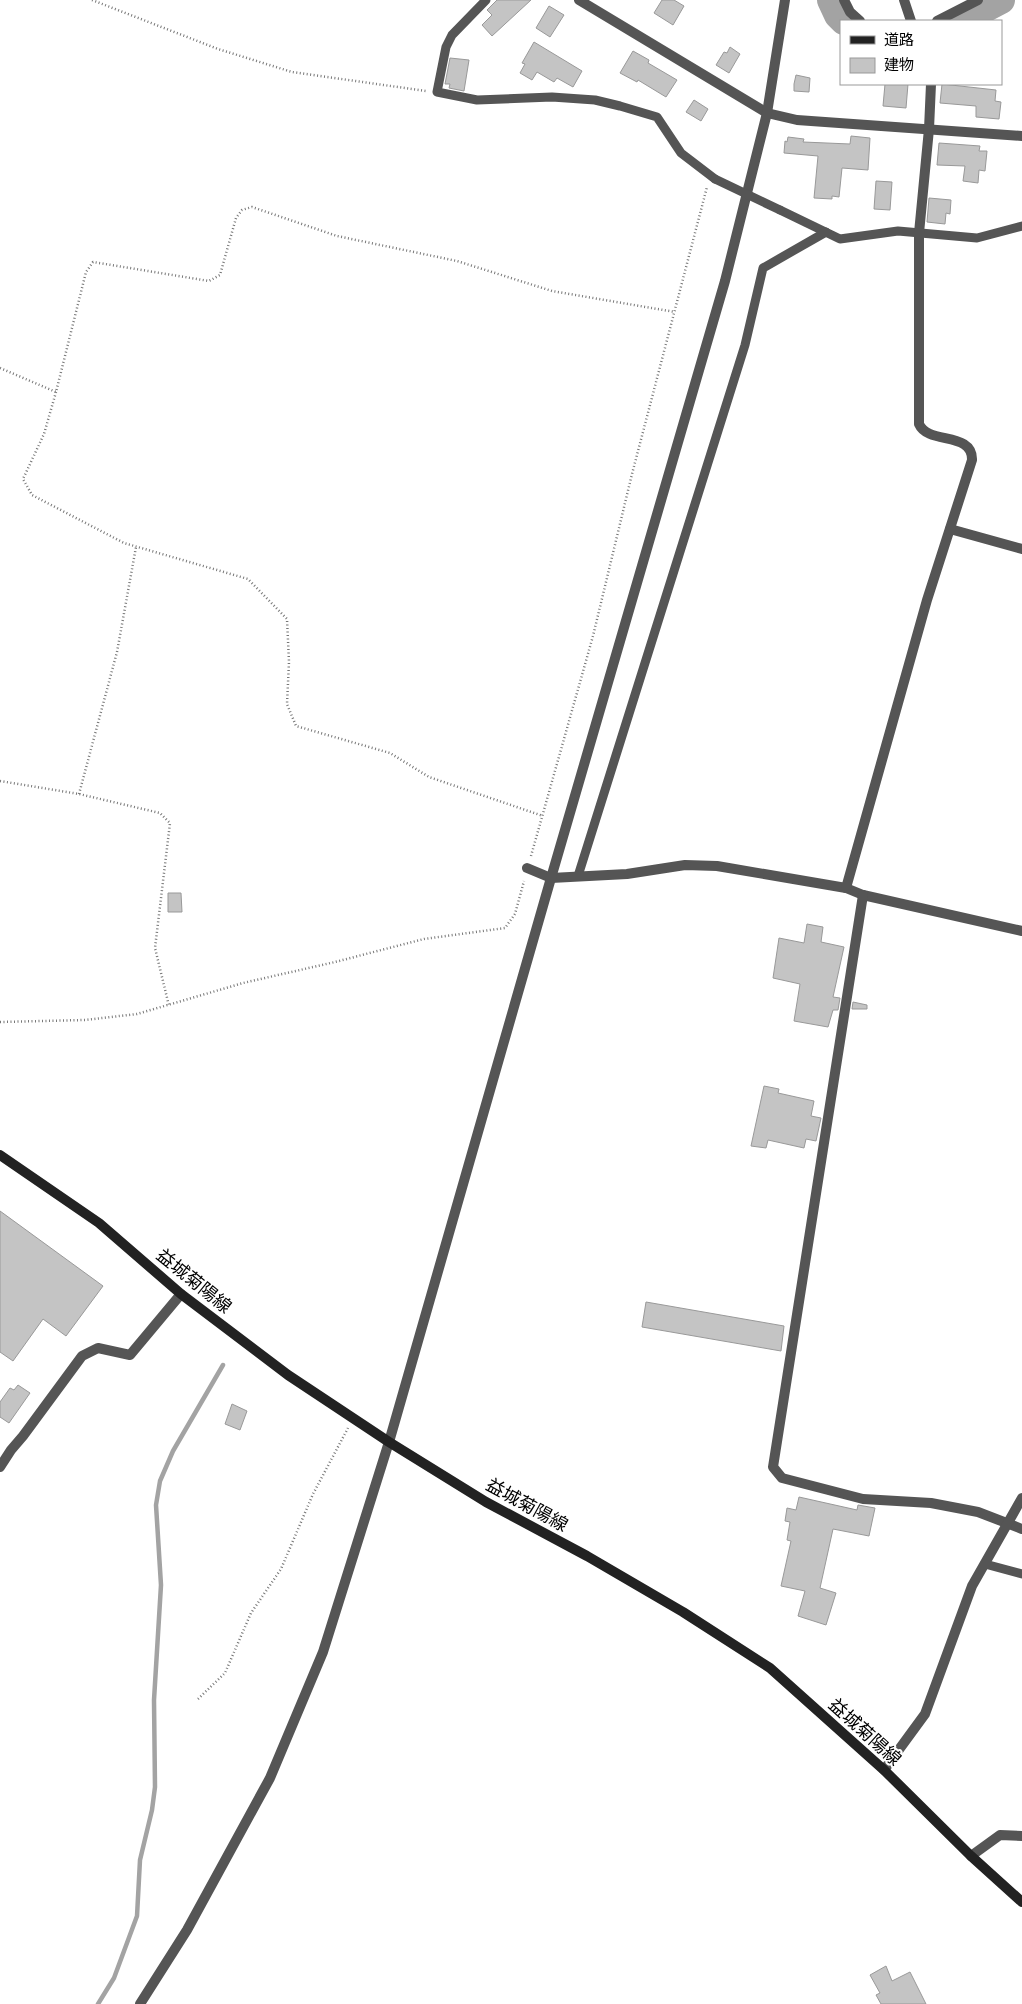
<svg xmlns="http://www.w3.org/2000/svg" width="1022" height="2004" viewBox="0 0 1022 2004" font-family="'Nunito Sans','Noto Sans JP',sans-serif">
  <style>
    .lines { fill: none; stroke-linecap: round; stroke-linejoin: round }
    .stream { stroke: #a3a3a3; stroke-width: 4.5 }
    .river { stroke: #a3a3a3; stroke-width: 28 }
    .building { fill: #c4c4c4; stroke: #999 }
    .path { stroke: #777; stroke-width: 2.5; stroke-dasharray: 1 2.5; stroke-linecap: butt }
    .service { stroke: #555; stroke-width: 9 }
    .minor { stroke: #555; stroke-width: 10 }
    .tertiary { stroke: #555; stroke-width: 10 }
    .secondary { stroke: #222; stroke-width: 10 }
    .service-bridge { stroke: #555; stroke-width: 9 }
    .labels { text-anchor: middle; stroke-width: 4; stroke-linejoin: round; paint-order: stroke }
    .street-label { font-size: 18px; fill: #000; stroke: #fff }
  </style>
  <rect width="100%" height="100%" fill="#fff"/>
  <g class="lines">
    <!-- stream -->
    <polyline class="stream" points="98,2004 114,1978 137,1916 140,1860 152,1810 155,1787 154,1700 161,1585 156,1505 160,1481 173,1451 223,1365"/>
    <!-- river -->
    <g class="river">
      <polyline points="831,0 838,15 844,21"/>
      <polyline points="961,21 1001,0"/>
    </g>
  </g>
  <!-- building -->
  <g class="building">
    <polygon points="497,0 531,0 492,36 482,25 492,15 487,10"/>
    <polygon points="662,0 674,0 684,6 673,25 654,13"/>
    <polygon points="549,6 564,15 550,37 536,28"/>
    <polygon points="534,42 582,71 573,87 557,78 554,82 537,72 532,80 520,73 525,64 522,63"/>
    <polygon points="730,47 740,54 729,73 716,65 724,52 727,53"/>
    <polygon points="633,51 649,60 648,63 677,80 666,97 638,80 637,82 620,73"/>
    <polygon points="450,58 469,60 464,91 449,88 450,84 445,84"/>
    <polygon points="796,75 810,78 809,92 794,91 794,84"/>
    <polygon points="885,84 908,84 906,108 883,106"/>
    <polygon points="942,84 996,90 995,101 1001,102 999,119 976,117 976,106 940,103"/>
    <polygon points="694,100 708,109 701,121 686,112"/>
    <polygon points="851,136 870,138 868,170 842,168 839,197 832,196 832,199 814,198 818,156 784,153 785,141 787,142 788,137 804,139 803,142 850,144"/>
    <polygon points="939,143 980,146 979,151 987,151 985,171 979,170 978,183 963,181 965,166 937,165"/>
    <polygon points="876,181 892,182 890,210 874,209"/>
    <polygon points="929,198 951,200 950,214 946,213 945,224 927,222"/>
    <polygon points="168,893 181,893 182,912 168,912"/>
    <polygon points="807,924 823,927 821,942 844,947 833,997 840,998 838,1010 833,1010 828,1027 794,1021 800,984 773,978 779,938 804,943"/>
    <polygon points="853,1002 867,1005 867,1009 852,1009"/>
    <polygon points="764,1086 779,1089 778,1093 814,1101 811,1116 821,1118 816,1141 806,1139 804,1148 768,1140 766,1148 751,1146"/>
    <polygon points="0,1211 103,1286 66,1336 43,1319 13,1361 0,1352"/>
    <polygon points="646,1302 784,1326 781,1351 642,1327"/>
    <polygon points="18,1385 30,1393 9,1423 0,1417 0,1402 10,1388 14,1390"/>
    <polygon points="232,1404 247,1411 240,1430 225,1424"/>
    <polygon points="799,1497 857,1510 858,1505 875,1508 869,1536 833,1529 820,1588 836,1593 826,1625 798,1616 805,1591 781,1586 791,1541 787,1540 790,1522 785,1521 787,1508 796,1510"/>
    <polygon points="886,1966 892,1981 910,1972 926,2004 881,2004 876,1995 880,1993 870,1975"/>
  </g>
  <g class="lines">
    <!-- path -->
    <g class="path">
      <polyline points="92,0 218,49 292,72 426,91"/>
      <polyline points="0,368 56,392 86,272 93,262 209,281 220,275 236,218 242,210 252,207 337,236 457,261 552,291 675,312"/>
      <polyline points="56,392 44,434 23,479 32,495 124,543 248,579 287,619 289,662 287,704 296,726 390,753 429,777 543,816"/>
      <polyline points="0,781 79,794 160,813 170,823 155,948 169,1006"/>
      <polyline points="79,794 117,652 136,547"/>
      <polyline points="531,856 593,636 632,474 707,187"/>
      <polyline points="0,1022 85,1020 137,1014 243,983 335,962 424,939 505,928 515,914 524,881"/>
      <polyline points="198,1699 225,1673 251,1613 281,1569 313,1494 348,1428"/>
    </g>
    <!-- service -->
    <g class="service">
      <polyline points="486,0 452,35 446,47 437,92 477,100 552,97 595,100 620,106 657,117 681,153 715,179"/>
      <polyline points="780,210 840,239 898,231 977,238 1022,226"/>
      <polyline points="578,876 745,345 763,268 826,232"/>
      <polyline points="985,1564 1022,1574"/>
    </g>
    <!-- minor -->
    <g class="minor">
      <polyline points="579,0 767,113 797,120 1022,136"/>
      <polyline points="844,0 850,12 860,21"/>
      <polyline points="904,0 911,21"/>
      <polyline points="937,21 978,0"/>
      <polyline points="950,529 1022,549"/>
      <polyline points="527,868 551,878 627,874 685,865 717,866 846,888 863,895 1022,931"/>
      <path d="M846,888L927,600L972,460C973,431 928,445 919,424V233L929,129L931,84"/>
      <polyline points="863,895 773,1467 782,1478 863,1499 931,1503 978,1512 1022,1529"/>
      <polyline points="0,1467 11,1450 23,1436 82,1356 98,1348 130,1355 181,1294"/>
      <polyline points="971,1856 1000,1835 1022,1836"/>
    </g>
    <!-- tertiary -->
    <g class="tertiary">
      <polyline points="884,1770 925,1714 972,1586 1022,1498"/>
      <polyline points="140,2004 187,1930 270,1778 323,1652 389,1442 551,878 725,281 767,113 785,0"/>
    </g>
    <!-- secondary -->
    <polyline class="secondary" points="0,1155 99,1223 181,1294 288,1375 389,1442 486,1502 587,1556 683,1612 770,1668 884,1770 971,1856 1022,1902"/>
    <!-- service-bridge -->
    <polyline class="service-bridge" points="715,179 780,210"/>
  </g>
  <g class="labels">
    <!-- street labels -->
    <g class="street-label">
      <text transform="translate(194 1281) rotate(39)" y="6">益城菊陽線</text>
      <text transform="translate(527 1505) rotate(29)" y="6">益城菊陽線</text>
      <text transform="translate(865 1732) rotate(42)" y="6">益城菊陽線</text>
    </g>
  </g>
  <!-- legend -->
  <rect x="840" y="20" width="162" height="65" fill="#ffffff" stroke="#999999"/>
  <rect x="850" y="36" width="25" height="8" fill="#222222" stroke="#999999"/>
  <text x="884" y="45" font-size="15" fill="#000000">道路</text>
  <rect x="850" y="58" width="25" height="15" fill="#c4c4c4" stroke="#999999"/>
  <text x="884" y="70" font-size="15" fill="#000000">建物</text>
</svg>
